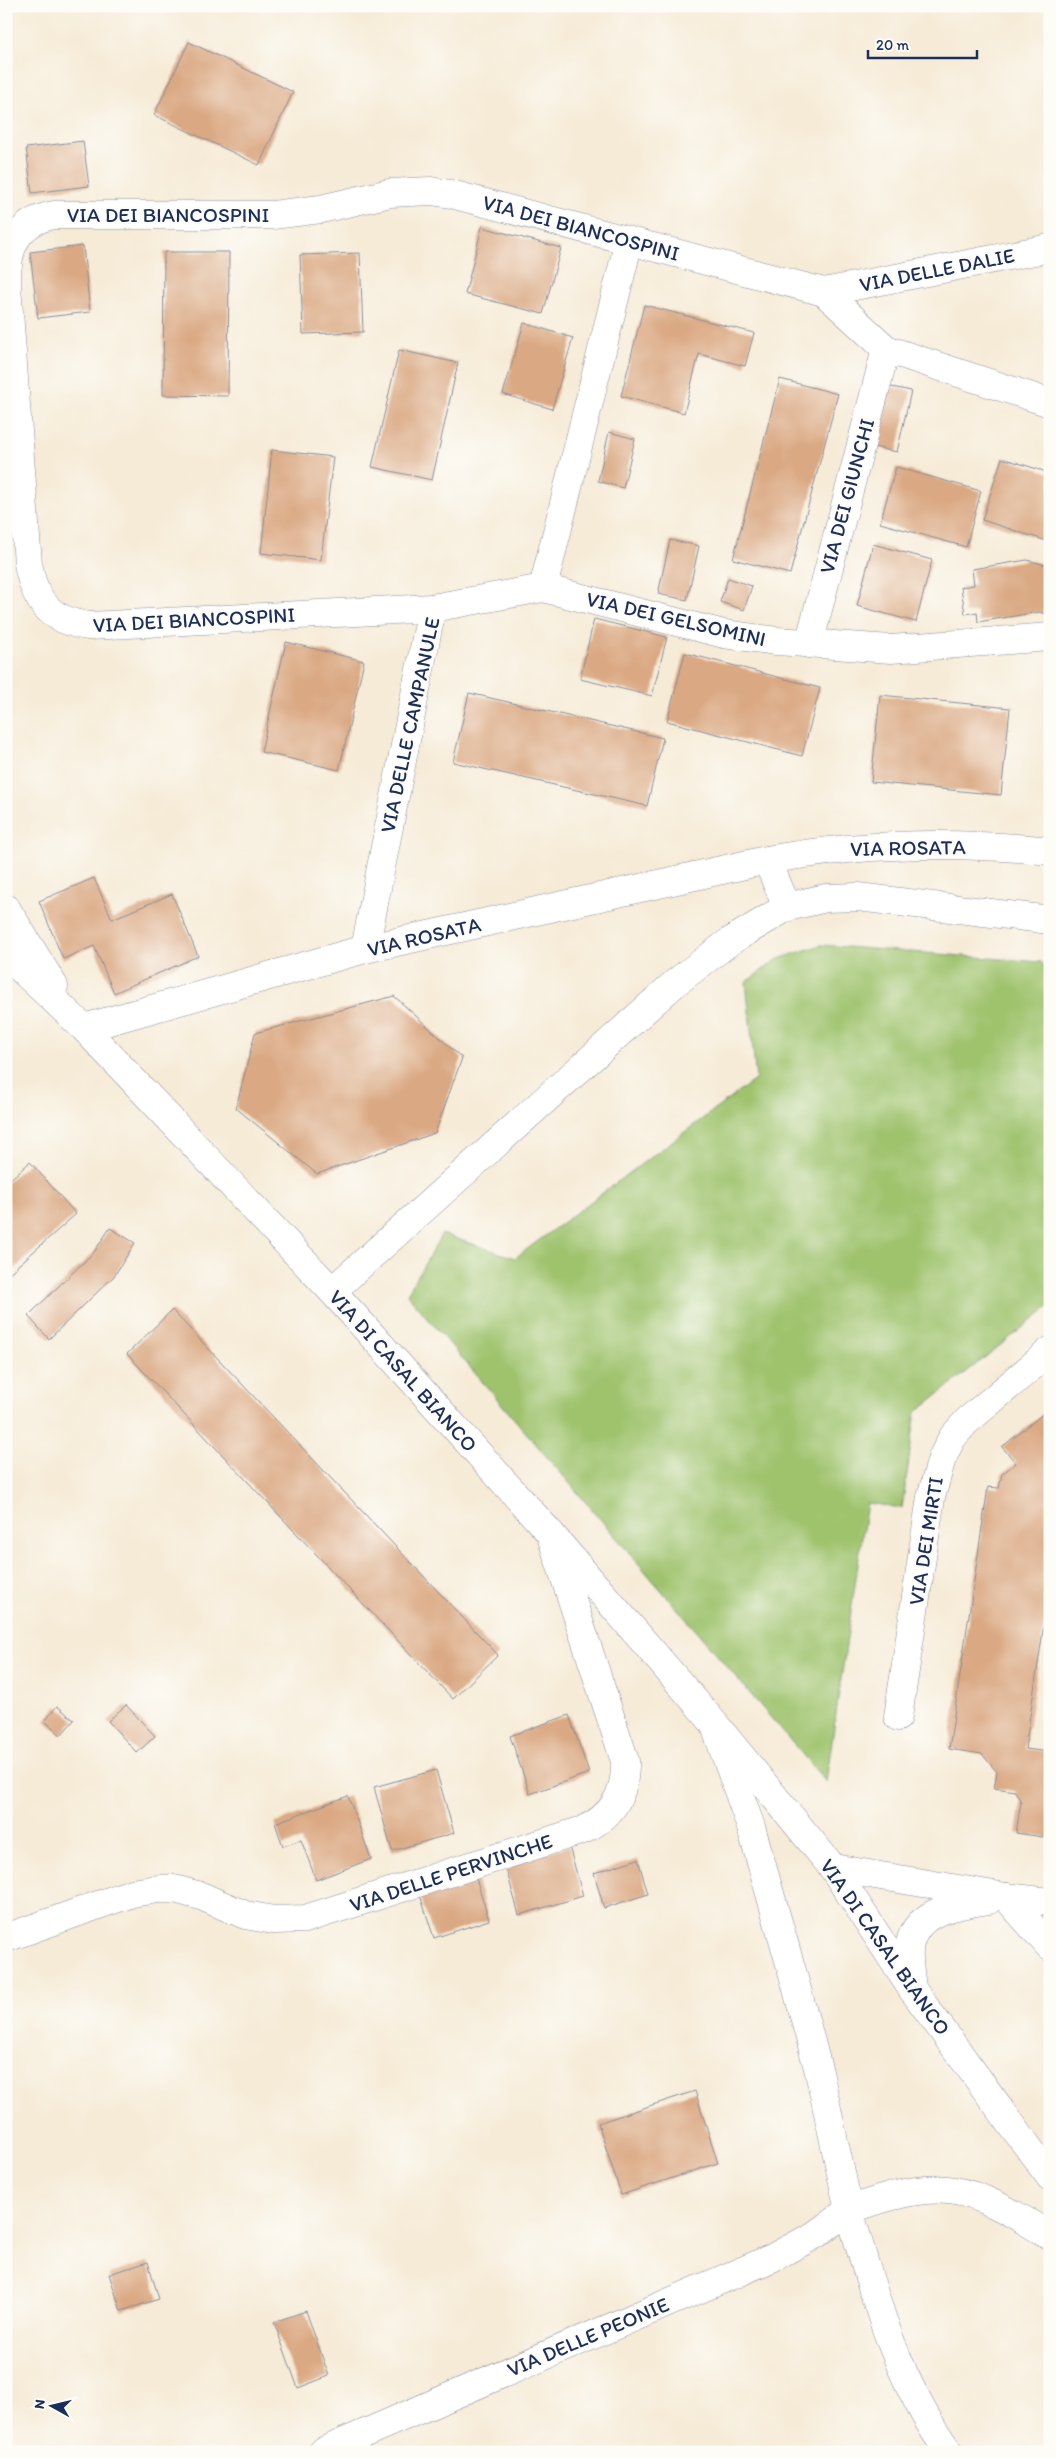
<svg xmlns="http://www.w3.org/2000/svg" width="1056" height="2458" viewBox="0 0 1056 2458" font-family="Itim,sans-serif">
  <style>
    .green { fill: #9fc36d; stroke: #5d7966 }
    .building { fill: #daa882 }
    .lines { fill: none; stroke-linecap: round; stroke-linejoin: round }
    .minor-casing { stroke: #888d9a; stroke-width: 29 }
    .major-casing { stroke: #888d9a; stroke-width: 29 }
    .minor { stroke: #fff; stroke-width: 28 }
    .major { stroke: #fff; stroke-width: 28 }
    .labels { text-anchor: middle; stroke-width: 4; stroke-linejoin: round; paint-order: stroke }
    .street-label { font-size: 21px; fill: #1b2f5e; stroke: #fdfcf7 }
  </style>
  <rect width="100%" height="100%" fill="#fdfcf7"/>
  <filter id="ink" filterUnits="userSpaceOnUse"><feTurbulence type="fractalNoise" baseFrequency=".02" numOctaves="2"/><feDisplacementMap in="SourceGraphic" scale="10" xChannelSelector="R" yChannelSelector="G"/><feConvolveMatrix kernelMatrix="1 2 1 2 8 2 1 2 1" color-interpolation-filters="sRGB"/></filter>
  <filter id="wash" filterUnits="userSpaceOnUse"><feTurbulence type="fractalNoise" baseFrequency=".0096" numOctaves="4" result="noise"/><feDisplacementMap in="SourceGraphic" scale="20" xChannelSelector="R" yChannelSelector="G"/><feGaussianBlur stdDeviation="1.12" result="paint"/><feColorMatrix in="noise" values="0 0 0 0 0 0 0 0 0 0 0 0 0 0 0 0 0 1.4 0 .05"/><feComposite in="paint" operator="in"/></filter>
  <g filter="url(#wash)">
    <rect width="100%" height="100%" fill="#f6ebd7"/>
    <!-- green -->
    <polygon class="green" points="821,945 1041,962 1050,974 1050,1306 916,1412 902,1508 867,1503 826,1782 407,1294 442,1234 515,1258 756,1079 746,982 778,959"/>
    <g id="blocks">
      <!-- building -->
      <g class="building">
        <polygon points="189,42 293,92 259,165 154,115"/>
        <polygon points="83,141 89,186 32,193 26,148"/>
        <polygon points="482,227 561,248 543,314 465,294"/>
        <polygon points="83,246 90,312 38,318 30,252"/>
        <polygon points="164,252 229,252 228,396 163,395"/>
        <polygon points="360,253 363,332 303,334 300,255"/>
        <polygon points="644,305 754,333 745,366 699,354 684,413 621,396"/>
        <polygon points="524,323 573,338 552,409 503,394"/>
        <polygon points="399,350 458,363 432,480 372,467"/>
        <polygon points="780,379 838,394 790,574 733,559"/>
        <polygon points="887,386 911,391 897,452 874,447"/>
        <polygon points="609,432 635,439 623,488 598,481"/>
        <polygon points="272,450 333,457 321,560 261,553"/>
        <polygon points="1002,458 1050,473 1050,542 982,520"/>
        <polygon points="896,467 981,491 966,547 880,523"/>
        <polygon points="670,540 699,546 687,600 658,594"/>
        <polygon points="873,544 932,560 916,622 857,606"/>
        <polygon points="1027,560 1050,566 1050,615 1039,612 978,622 977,612 965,614 961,587 974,585 972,569"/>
        <polygon points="728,578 752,586 744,610 720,602"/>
        <polygon points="594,619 667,637 652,696 580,679"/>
        <polygon points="286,642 364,661 339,770 261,752"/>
        <polygon points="685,653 820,688 802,756 667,721"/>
        <polygon points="469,693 663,738 647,806 453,762"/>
        <polygon points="880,695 1010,708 1001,795 871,782"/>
        <polygon points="94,878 112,919 172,894 198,956 114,993 94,946 63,959 39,901"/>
        <polygon points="394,996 462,1058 435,1133 317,1174 236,1108 255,1033"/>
        <polygon points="30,1162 76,1214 6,1276 6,1183"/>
        <polygon points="110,1228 135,1243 114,1276 49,1339 28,1316 94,1252"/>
        <polygon points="172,1310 498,1655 453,1699 127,1354"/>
        <polygon points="1050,1408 1050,1585 1025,1749 1050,1752 1050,1838 1016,1833 1021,1802 1015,1791 994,1788 997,1772 982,1754 949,1749 988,1487 999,1488 1002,1474 1016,1463 1002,1447"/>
        <polygon points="126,1705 155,1736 137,1753 108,1721"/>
        <polygon points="57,1706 74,1720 61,1735 45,1721"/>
        <polygon points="569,1715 589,1773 530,1794 510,1736"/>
        <polygon points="436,1770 454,1833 392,1851 374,1787"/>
        <polygon points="348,1796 371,1859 316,1880 301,1840 283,1846 275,1823"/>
        <polygon points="569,1846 583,1896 519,1915 505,1865"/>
        <polygon points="638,1859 648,1894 604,1908 594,1873"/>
        <polygon points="475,1875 489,1920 434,1938 419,1892"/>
        <polygon points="695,2091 718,2163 621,2195 598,2123"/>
        <polygon points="148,2262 159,2299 121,2311 109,2274"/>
        <polygon points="306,2311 329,2376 298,2388 274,2322"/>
      </g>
    </g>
  </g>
  <g filter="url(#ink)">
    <use href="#blocks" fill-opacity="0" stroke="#888d9a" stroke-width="1"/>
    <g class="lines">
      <defs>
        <g id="minor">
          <polyline points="824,292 1050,248"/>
          <polyline points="543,588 724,634 777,641 891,649 1050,637"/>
          <path d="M432,608L89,626C50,621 34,601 28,563L7,286C6,250 15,222 54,215H273L321,209L390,193L431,191L451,194L824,292L886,349L1050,403"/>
          <polyline points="809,644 886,349"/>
          <path d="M787,907L767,860C860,843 956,841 1050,851"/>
          <polyline points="365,949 432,608 543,588 629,241"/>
          <polyline points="84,1028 365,949 767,860"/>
          <polyline points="332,1291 674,984 729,942 787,907 826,898 858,897 1050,920"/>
          <polyline points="898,1717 931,1497 942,1458 952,1438 966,1422 1050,1351"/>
          <path d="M715,1726L751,1827L794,1978L819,2072L849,2210C942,2176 967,2184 1050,2236"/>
          <polyline points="833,1868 1006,1897 1050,1902"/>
          <polyline points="1006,1897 1050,1947"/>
          <path d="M6,1938L132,1893L158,1889H174L201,1896L245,1915L274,1920L305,1919L583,1830C613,1816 626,1794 625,1761L550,1533"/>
          <path d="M912,1989C911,1977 908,1963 909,1950C912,1910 957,1905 989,1900"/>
          <path d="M321,2452L772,2258L815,2235L849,2210C873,2292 897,2382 949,2452"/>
        </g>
        <g id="major">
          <polyline points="6,908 54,986"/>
          <polyline points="6,955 84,1028 332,1291 550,1533 713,1722 833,1868 912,1989 1050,2177"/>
        </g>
      </defs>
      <!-- minor casing -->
      <use href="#minor" class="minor-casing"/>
      <!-- major casing -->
      <use href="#major" class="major-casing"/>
      <!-- minor -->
      <use href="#minor" class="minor"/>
      <!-- major -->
      <use href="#major" class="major"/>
    </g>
  </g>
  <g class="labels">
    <!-- street labels -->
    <g class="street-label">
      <text x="168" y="222">VIA DEI BIANCOSPINI</text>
      <text transform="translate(581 228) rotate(15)" y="7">VIA DEI BIANCOSPINI</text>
      <text transform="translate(937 270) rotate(-11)" y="7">VIA DELLE DALIE</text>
      <text transform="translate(847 496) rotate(-75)" y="7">VIA DEI GIUNCHI</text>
      <text transform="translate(676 619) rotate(13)" y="7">VIA DEI GELSOMINI</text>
      <text transform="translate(194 620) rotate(-3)" y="7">VIA DEI BIANCOSPINI</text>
      <text transform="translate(410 725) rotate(-78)" y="7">VIA DELLE CAMPANULE</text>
      <text transform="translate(908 848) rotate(-1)" y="7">VIA ROSATA</text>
      <text transform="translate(424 937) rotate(-13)" y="7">VIA ROSATA</text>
      <text transform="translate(403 1371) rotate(48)" y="7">VIA DI CASAL BIANCO</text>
      <text transform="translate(926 1541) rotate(-81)" y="7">VIA DEI MIRTI</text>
      <text transform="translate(451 1873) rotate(-18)" y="7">VIA DELLE PERVINCHE</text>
      <text transform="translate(885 1947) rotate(55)" y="7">VIA DI CASAL BIANCO</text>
      <text transform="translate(588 2337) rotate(-23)" y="7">VIA DELLE PEONIE</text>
    </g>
  </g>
  <!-- margin -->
  <rect width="1056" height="2458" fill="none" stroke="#fdfcf7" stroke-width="25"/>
  <!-- north arrow -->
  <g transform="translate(52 2406) rotate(278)" stroke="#fdfcf7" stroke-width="4" paint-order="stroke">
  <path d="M0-4L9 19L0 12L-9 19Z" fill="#1b2f5e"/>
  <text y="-8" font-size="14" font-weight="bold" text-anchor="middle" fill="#1b2f5e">N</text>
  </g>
  <!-- scale -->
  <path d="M868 50v8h109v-8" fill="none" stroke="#1b2f5e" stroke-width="2.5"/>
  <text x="876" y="50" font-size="15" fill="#1b2f5e" stroke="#fdfcf7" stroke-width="4" paint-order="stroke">20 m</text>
</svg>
